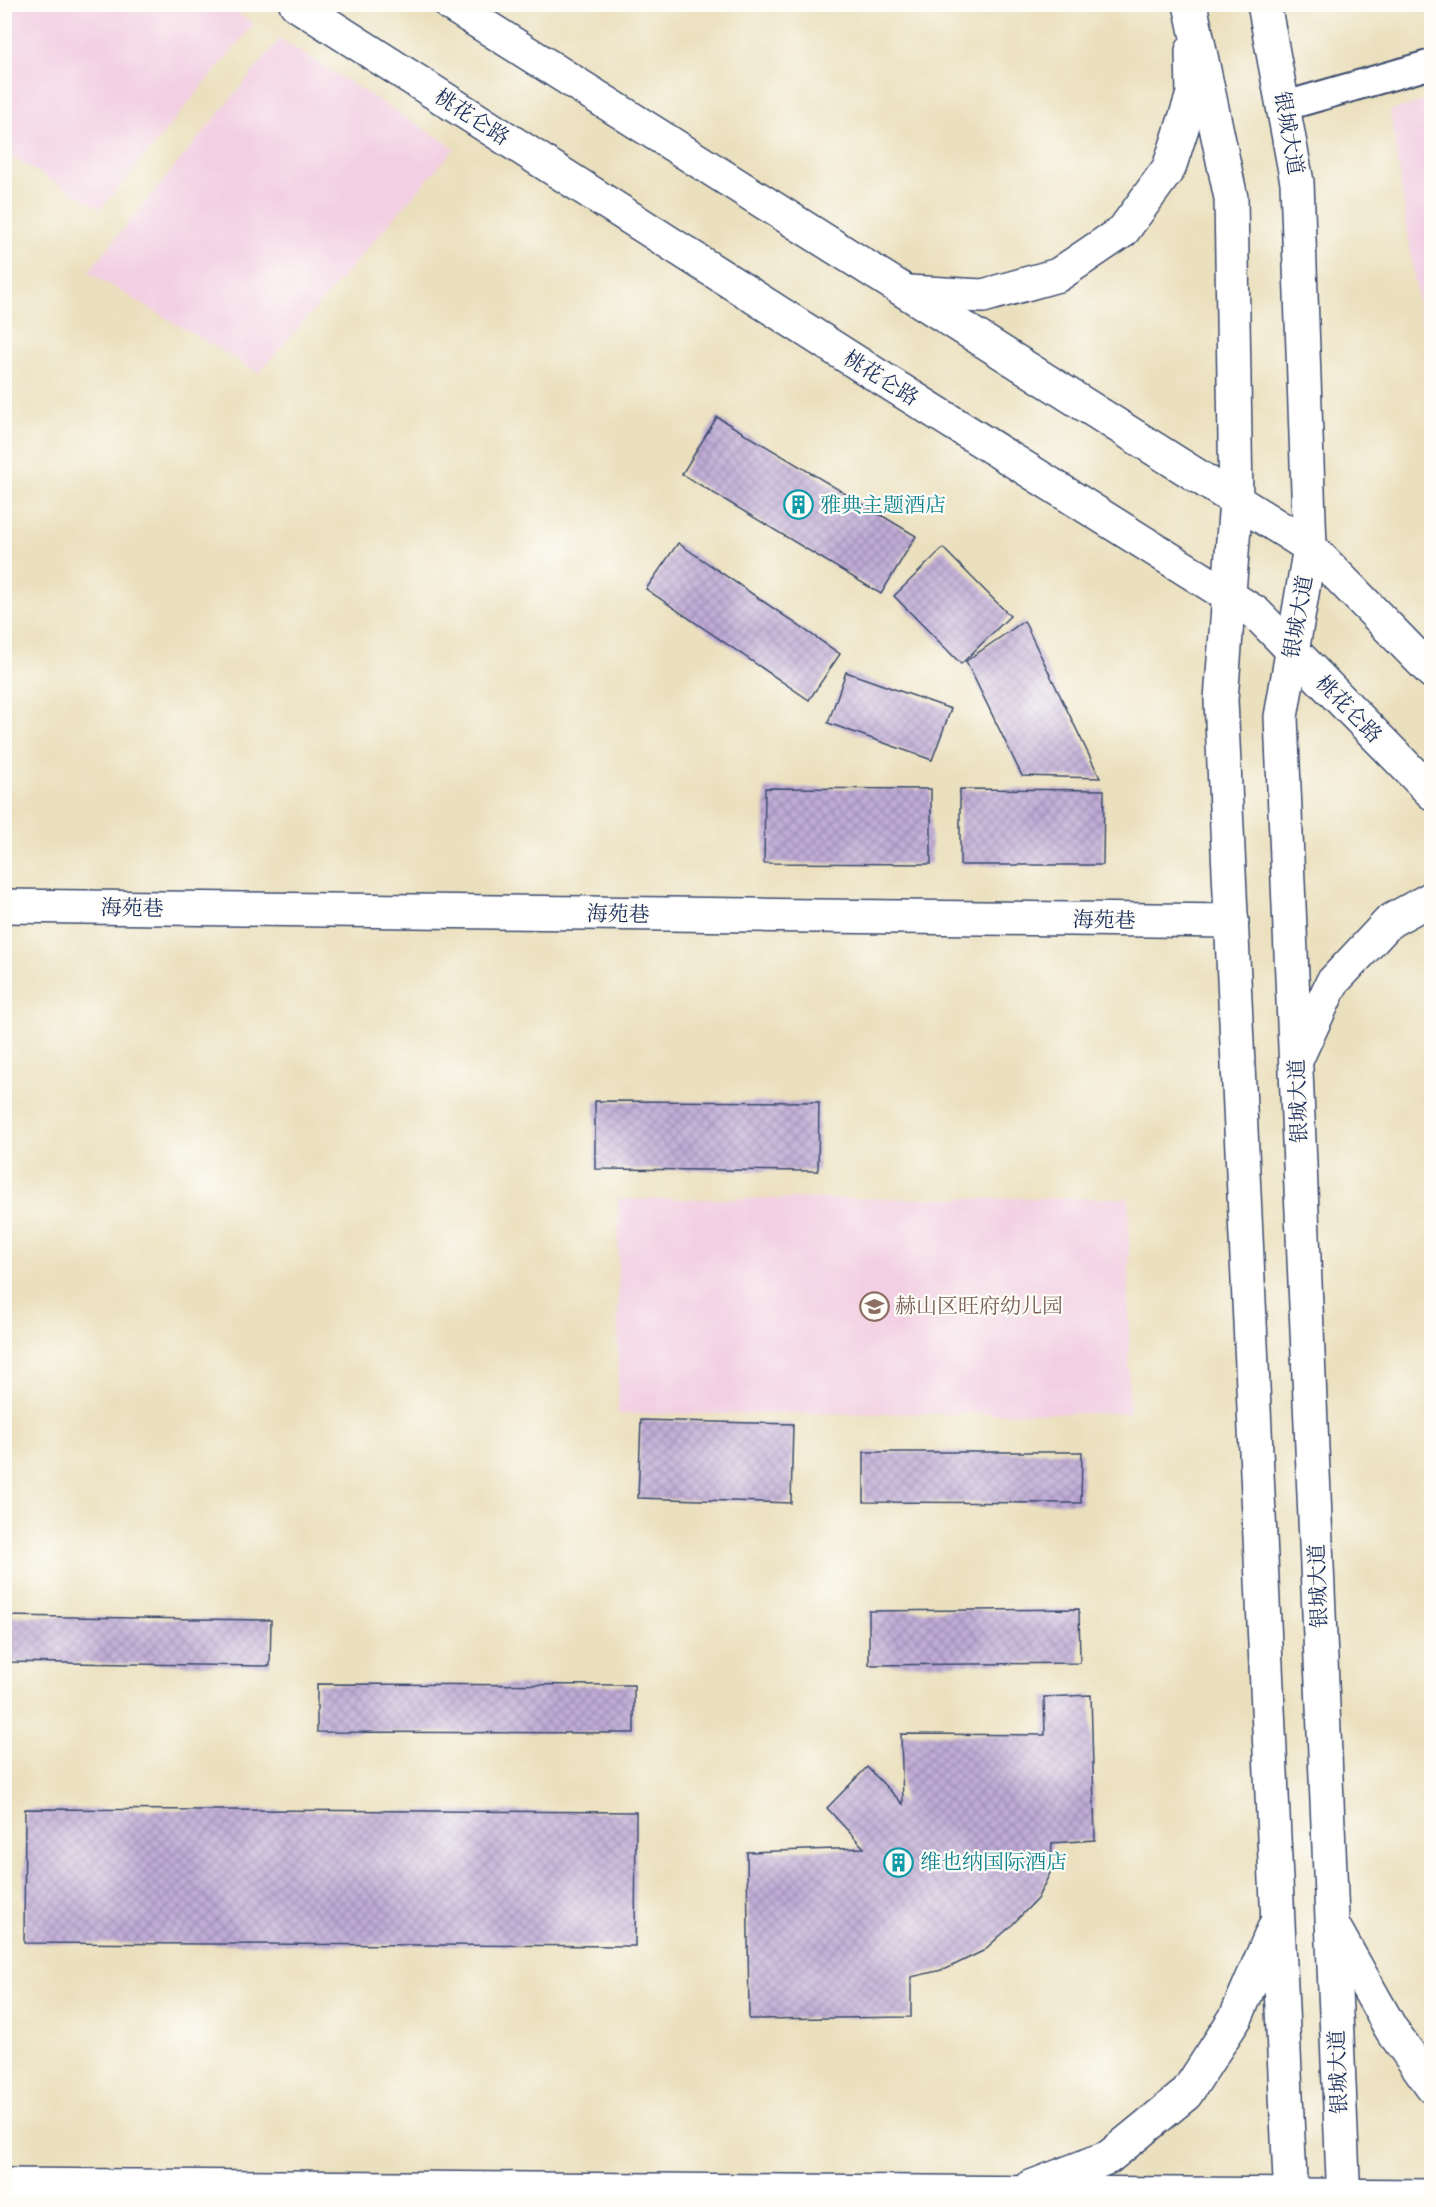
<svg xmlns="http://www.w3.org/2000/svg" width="1436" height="2207" viewBox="0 0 1436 2207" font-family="'Gentium Book Plus','Noto Serif SC',serif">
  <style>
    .built { fill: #f2cfe2 }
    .building { fill: url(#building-cross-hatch) }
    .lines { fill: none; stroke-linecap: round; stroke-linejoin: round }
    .street-casing { stroke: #3a4a6c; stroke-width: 32 }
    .secondary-casing { stroke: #3a4a6c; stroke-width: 36 }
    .primary-casing { stroke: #3a4a6c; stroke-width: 36 }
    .street { stroke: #fff; stroke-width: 28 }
    .secondary { stroke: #fff; stroke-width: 33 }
    .primary { stroke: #fff; stroke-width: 33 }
    .labels { text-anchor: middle; stroke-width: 4.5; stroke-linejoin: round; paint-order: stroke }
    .street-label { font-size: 21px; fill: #1b2f5e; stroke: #fdfcf7 }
    .culture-label { font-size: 21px; fill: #0d838f; stroke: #fdfcf7; text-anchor: start }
    .education-label { font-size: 21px; fill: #785e54; stroke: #fdfcf7; text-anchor: start }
  </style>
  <defs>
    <pattern id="building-cross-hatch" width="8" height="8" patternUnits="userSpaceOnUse" patternTransform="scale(1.5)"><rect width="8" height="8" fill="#c0acd6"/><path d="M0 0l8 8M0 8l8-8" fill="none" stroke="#9b8cb1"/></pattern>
  </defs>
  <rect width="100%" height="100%" fill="#fdfcf7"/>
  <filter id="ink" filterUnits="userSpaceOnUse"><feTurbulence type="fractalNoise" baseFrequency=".0167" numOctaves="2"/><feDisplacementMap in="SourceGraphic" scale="12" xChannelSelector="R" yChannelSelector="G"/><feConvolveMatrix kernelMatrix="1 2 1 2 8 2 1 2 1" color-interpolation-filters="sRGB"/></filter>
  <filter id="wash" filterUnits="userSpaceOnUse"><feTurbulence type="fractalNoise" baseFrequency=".008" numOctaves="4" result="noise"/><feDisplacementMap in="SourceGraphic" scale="24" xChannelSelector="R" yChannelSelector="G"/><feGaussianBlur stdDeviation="1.35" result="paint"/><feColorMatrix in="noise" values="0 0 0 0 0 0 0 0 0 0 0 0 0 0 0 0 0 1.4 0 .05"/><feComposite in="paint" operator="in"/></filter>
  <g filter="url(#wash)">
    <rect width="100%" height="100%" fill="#ebe0be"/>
    <!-- built -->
    <g class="built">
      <polygon points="5,4 225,5 254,24 101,209 5,153"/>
      <polygon points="280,39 455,148 259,373 88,272"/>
      <polygon points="1431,99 1432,99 1431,392 1390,111"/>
      <polygon points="1129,1198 1129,1413 618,1414 618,1199"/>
    </g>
    <g id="blocks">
      <!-- building -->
      <g class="building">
        <polygon points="717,417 916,536 881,594 682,474"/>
        <polygon points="678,543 840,654 809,700 646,589"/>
        <polygon points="943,548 1010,616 961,664 894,596"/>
        <polygon points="1024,621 1100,778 1022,776 966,661"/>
        <polygon points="846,672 951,709 932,760 828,723"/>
        <polygon points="765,788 931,789 931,864 764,863"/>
        <polygon points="960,789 1104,790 1103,865 960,865"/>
        <polygon points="595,1101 819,1102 818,1171 595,1169"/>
        <polygon points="641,1420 793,1424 791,1503 638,1498"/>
        <polygon points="864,1452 1082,1452 1081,1503 864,1502"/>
        <polygon points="1079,1609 1080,1663 869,1665 869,1611"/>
        <polygon points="4,1616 271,1620 270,1666 4,1662"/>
        <polygon points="317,1684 634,1685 634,1733 317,1732"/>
        <polygon points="1091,1695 1095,1840 1052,1843 1050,1873 1037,1899 1011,1926 983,1951 946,1969 911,1977 911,2017 749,2019 747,1852 864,1848 827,1808 867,1767 903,1804 901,1734 1045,1735 1044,1697"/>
        <polygon points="25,1809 636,1812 635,1946 24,1943"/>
      </g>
    </g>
  </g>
  <g filter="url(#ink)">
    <use href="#blocks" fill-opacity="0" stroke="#3a4a6c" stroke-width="1.5"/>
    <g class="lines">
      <defs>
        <polyline id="street" points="1285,106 1432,64"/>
        <g id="secondary">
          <polyline points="296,4 859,364 1256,613 1432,793"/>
          <polyline points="450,4 1310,547 1432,672"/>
          <polyline points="907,292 983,296 1058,275 1123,231 1169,168 1193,94 1192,51"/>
          <polyline points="4,906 1232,921"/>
          <polyline points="1296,1060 1332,983 1390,921 1432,898"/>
        </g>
        <g id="primary">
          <polyline points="1190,4 1231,198 1236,500 1221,700 1291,2202"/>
          <polyline points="1264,4 1297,182 1310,547 1281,717 1344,2202"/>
          <polyline points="1335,1929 1391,2029 1432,2086"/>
          <polyline points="4,2185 1432,2196"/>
          <polyline points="1031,2187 1109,2157 1186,2094 1236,2017 1275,1926"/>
        </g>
      </defs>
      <!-- street casing -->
      <use href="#street" class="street-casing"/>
      <!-- secondary casing -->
      <use href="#secondary" class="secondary-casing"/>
      <!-- primary casing -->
      <use href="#primary" class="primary-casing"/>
      <!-- street -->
      <use href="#street" class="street"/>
      <!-- secondary -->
      <use href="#secondary" class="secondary"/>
      <!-- primary -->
      <use href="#primary" class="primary"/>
    </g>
  </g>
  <!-- icons -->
  <defs>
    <symbol id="building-ring" viewBox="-11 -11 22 22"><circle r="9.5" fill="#fdfcf7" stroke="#0f9aa8" stroke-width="1.5"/><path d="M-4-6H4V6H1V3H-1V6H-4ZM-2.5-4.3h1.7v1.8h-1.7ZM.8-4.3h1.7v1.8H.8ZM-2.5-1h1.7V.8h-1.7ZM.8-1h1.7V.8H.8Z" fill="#0f9aa8"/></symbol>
    <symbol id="school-ring" viewBox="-11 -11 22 22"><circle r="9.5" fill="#fdfcf7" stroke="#8d6e63" stroke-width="1.5"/><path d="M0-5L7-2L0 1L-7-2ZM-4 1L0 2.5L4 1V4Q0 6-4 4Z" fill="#8d6e63"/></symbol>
  </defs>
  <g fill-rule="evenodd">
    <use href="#building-ring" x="782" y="488" width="33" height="33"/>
    <use href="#school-ring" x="858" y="1290" width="33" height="33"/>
    <use href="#building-ring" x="882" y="1846" width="33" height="33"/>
  </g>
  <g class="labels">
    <!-- street labels -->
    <g class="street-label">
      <text transform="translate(472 117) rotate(33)" y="7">桃花仑路</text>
      <text transform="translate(1289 133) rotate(80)" y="7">银城大道</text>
      <text transform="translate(881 378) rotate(32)" y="7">桃花仑路</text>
      <text transform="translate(1298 617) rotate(-80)" y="7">银城大道</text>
      <text transform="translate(1349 709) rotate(46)" y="7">桃花仑路</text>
      <text transform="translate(132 908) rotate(1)" y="7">海苑巷</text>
      <text transform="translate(618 914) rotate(1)" y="7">海苑巷</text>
      <text transform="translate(1104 920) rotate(1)" y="7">海苑巷</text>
      <text transform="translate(1298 1101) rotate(-92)" y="7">银城大道</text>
      <text transform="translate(1318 1586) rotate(-92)" y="7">银城大道</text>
      <text transform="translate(1338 2072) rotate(-92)" y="7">银城大道</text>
    </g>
    <!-- culture labels -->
    <g class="culture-label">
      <text x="820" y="512">雅典主题酒店</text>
      <text x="920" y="1869">维也纳国际酒店</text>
    </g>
    <!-- education labels -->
    <g class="education-label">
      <text x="895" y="1313">赫山区旺府幼儿园</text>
    </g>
  </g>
  <!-- margin -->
  <rect width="1436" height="2207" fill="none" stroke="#fdfcf7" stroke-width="24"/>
</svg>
